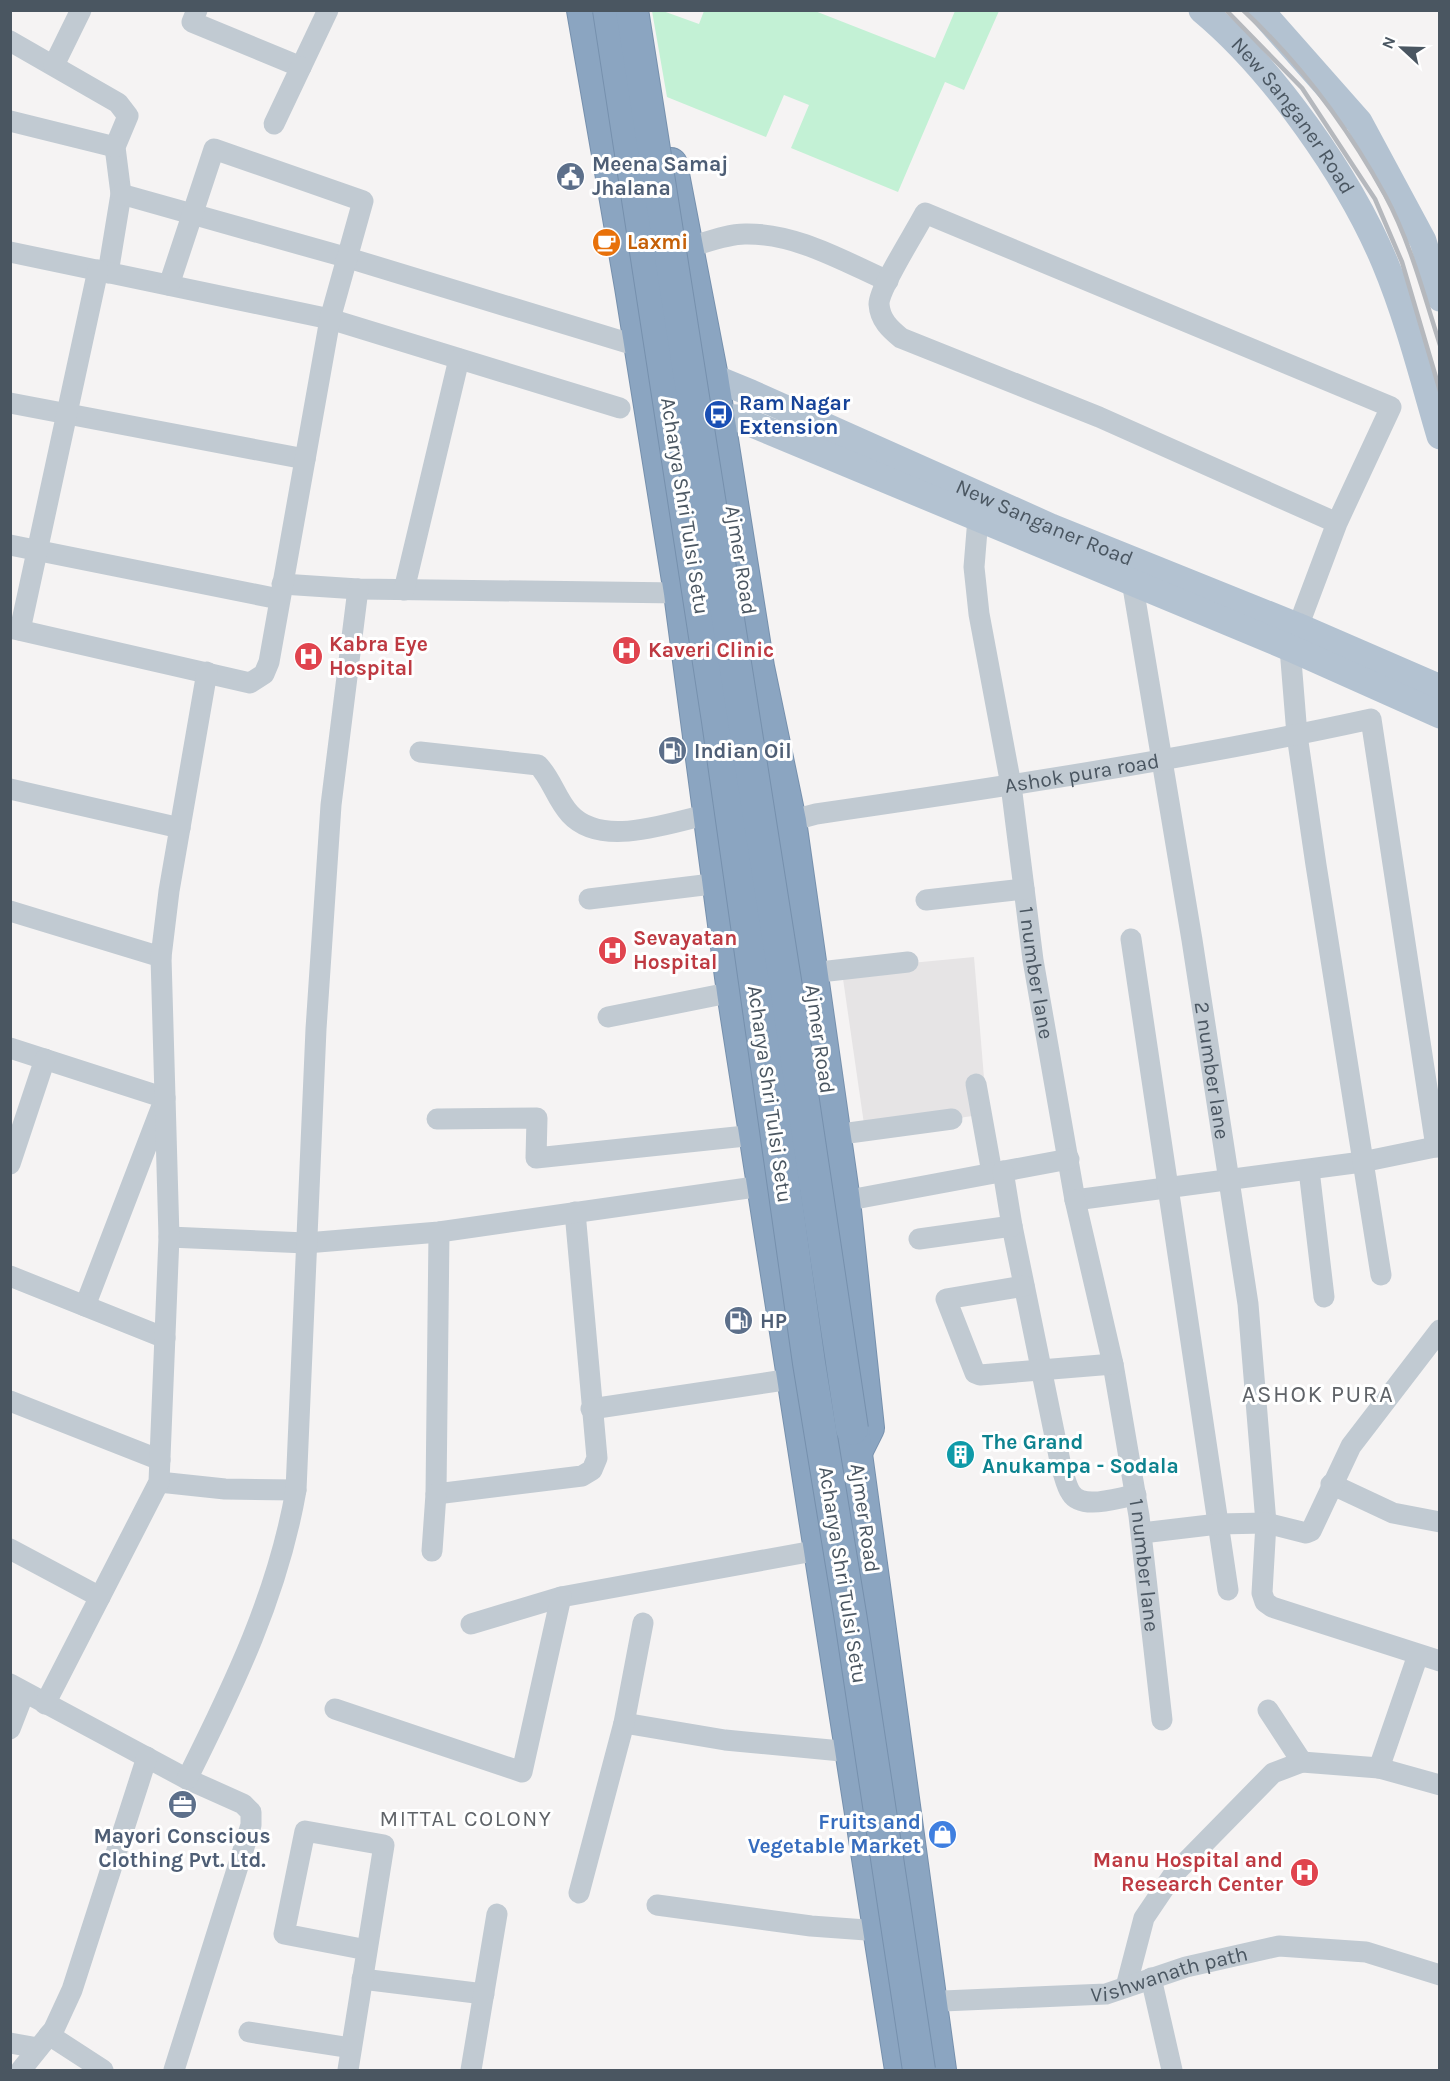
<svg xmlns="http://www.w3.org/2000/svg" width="1450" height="2081" viewBox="0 0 1450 2081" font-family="Karla,sans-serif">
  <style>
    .education { fill: #e6e4e5 }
    .green { fill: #c3f1d5 }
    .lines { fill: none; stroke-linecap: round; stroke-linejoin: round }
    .highway-casing { stroke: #7690ad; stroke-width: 34 }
    .minor { stroke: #c1cad2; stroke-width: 21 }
    .major { stroke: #b3c2d1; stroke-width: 27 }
    .highway { stroke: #8ba5c1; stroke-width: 32 }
    .rail { stroke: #b5b8bd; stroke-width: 4.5 }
    .highway-bridge-casing { stroke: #7690ad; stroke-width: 34; stroke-linecap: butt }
    .highway-bridge { stroke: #8ba5c1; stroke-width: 32 }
    .labels { text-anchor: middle; stroke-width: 6; stroke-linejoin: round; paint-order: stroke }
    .street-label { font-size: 21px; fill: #4a5661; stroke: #fff }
    .service-label { font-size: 21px; font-weight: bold; fill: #4e5e75; stroke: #fff; text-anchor: start }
    .food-label { font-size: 21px; font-weight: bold; fill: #c56008; stroke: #fff; text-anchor: start }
    .transit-label { font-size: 21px; font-weight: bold; fill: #164399; stroke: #fff; text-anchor: start }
    .health-label { font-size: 21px; font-weight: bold; fill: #be3a42; stroke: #fff; text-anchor: start }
    .culture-label { font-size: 21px; font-weight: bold; fill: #0d838f; stroke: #fff; text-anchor: start }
    .shop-label { font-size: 21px; font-weight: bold; fill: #366cbe; stroke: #fff; text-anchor: end }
    .neighbourhood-label { font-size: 22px; letter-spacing: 1.5px; fill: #5f6368; stroke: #fff }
    .quarter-label { font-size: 24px; letter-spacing: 1.5px; fill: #5f6368; stroke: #fff }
  </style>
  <rect width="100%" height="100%" fill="#f5f3f3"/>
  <!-- education -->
  <polygon class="education" points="974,957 987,1114 865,1131 841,965 911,963"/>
  <!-- green -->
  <polygon class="green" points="652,11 663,11 699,24 704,11 815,11 935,58 955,11 999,11 964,90 945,82 898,192 791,148 809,105 784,95 766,137 667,97"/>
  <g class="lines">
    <defs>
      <g id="highway">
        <polyline points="583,10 631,287 680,593 733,992 901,2070"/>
        <polyline points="671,164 712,377 758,667 790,821 844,1201 868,1428 856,1452"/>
        <polyline points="853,1432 940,2070"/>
      </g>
    </defs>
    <!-- highway casing -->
    <use href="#highway" class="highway-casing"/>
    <!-- minor -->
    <g class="minor">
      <polyline points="197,10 192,22 301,67 328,10"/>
      <polyline points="10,41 118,103 128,116 115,147 121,194 108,273"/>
      <polyline points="54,65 81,10"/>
      <polyline points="10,121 115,147"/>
      <polyline points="274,124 301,67"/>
      <polyline points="121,194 345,257 641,347"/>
      <path d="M686,248C705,243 726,234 745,234C796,233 843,261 888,281"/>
      <polyline points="10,252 330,319 620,408"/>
      <polyline points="10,403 305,459"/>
      <path id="s1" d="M978,518L974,567L979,614L1011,785L1033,960L1075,1200L1362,1162L1440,1146"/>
      <path d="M1337,523L1391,407L925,213C916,231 879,288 879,304C880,320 890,329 901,338L1099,417L1337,523L1290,648L1297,735L1316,865L1381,1275"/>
      <polyline points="10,545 279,599"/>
      <path id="s2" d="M1132,581L1192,940L1248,1304L1266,1523L1262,1593L1265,1602L1272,1607L1440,1661"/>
      <polyline points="282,584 358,589 680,593"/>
      <polyline points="404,590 459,359"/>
      <polyline points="10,628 250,683 264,674 269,662 330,319 363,201 214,149 169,285"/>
      <polyline points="20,630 98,270"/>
      <path d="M420,752L538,765C552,779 556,799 570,814C602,849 670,822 710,814"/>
      <polyline points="10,789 180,828"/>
      <path id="s3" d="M790,821L816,814C1002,787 1188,759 1371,719L1436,1147"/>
      <polyline points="589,899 720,883"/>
      <polyline points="926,900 1024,889"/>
      <polyline points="10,911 161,957"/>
      <polyline points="1131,939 1228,1590"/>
      <polyline points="811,973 908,962"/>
      <polyline points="608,1017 733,992"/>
      <polyline points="10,1048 165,1098 85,1306"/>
      <polyline points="976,1084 992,1173"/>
      <polyline points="437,1119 537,1118 536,1158 755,1135"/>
      <polyline points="834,1135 952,1119"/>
      <polyline points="10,1164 45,1059"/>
      <polyline points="1309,1170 1324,1297"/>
      <path id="s4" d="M1075,1200L1113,1364L1139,1516L1162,1720"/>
      <polyline points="844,1201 1069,1159"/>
      <path d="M1012,1226L1061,1466C1064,1474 1066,1486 1071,1493C1082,1511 1119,1497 1136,1495"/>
      <polyline points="439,1232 436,1494 582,1476 592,1470 597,1458 575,1212"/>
      <polyline points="169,1237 306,1243 439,1232 762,1186"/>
      <polyline points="919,1239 1012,1226 1003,1171"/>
      <polyline points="10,1276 165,1338"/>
      <polyline points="1024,1286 946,1299 975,1373 980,1375 1113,1364"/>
      <polyline points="10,1401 160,1460"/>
      <polyline points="591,1409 791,1379"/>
      <polyline points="159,1482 225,1489 296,1490"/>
      <polyline points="1331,1484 1393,1513 1440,1522"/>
      <polyline points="1142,1533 1218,1524 1266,1523 1306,1533 1311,1531 1351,1446 1440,1330"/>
      <polyline points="10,1549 100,1597"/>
      <polyline points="432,1551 436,1494"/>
      <polyline points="471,1624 561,1597 819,1550"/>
      <polyline points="10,1684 187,1779 243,1804 251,1812 251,1825 174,2070"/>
      <polyline points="45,1704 159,1482 169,1237 161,957 169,891 207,672"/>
      <polyline points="335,1709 522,1772 561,1597"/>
      <polyline points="624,1723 725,1740 852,1752"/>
      <polyline points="10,1729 24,1693"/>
      <polyline points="1302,1762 1379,1768 1440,1785"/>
      <polyline points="1379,1768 1418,1655"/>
      <path d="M187,1779C234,1685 278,1594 296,1490L316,1029L331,805L358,589"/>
      <polyline points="579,1893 624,1723 643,1623"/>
      <polyline points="657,1905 811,1926 880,1931"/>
      <polyline points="1151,1978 1172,2070"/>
      <polyline points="362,1979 484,1994"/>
      <polyline points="1126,1987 1144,1918 1173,1875 1273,1773 1302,1762 1268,1710"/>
      <path id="s5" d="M920,2002L1106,1994L1186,1967L1279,1946L1366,1952L1440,1975"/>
      <polyline points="249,2032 351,2048"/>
      <polyline points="49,2035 103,2070"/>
      <polyline points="10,2043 38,2048"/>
      <polyline points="21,2070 54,2029 72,1990 147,1757"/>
      <polyline points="348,2070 384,1845 305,1831 284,1934 367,1950"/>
      <polyline points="471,2070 497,1914"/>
    </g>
    <!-- major -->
    <g class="major">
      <path id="s6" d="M1202,10C1273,69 1349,177 1385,263C1408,318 1423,378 1440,436"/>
      <polyline points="1260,10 1359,122 1423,241 1440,298"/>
      <path id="s7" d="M695,377H712L751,393L1051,527L1297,626L1440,688"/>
      <polyline points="697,416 738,418 1290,648 1440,715"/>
    </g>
    <!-- highway -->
    <use href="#highway" class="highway"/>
    <!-- rail -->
    <g class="rail">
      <polyline points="1226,10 1302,88 1375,199 1402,262 1440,391"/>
      <path d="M1243,10C1299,62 1348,128 1385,195C1410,241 1424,295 1440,345"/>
    </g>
    <defs>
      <g id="highway-bridge">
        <polyline points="609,10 718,721 809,1363 851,1620 919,2070"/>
        <polyline points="632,10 786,987 852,1429"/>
      </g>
    </defs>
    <!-- highway-bridge casing -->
    <use href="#highway-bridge" class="highway-bridge-casing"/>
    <!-- highway-bridge -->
    <use href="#highway-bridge" class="highway-bridge"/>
  </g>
  <!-- icons -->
  <defs>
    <symbol id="civic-disc" viewBox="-11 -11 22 22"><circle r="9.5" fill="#5c6f8a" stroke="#fff"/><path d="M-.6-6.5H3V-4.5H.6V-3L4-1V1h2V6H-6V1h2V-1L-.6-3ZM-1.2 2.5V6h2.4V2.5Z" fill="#fff"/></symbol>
    <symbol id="cafe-disc" viewBox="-11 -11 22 22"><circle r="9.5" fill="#e8710a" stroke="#fff"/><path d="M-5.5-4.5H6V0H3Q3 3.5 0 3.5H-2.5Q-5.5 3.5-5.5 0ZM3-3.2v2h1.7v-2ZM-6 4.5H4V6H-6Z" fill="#fff"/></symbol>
    <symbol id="bus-disc" viewBox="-11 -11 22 22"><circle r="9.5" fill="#1a4fb4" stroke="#fff"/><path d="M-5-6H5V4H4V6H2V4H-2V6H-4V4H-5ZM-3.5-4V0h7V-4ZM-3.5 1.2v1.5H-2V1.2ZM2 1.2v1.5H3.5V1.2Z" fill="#fff"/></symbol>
    <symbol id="hospital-disc" viewBox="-11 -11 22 22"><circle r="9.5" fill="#e0444e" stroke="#fff"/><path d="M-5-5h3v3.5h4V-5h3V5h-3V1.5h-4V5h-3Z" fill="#fff"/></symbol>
    <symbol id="fuel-disc" viewBox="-11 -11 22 22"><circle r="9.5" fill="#5c6f8a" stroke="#fff"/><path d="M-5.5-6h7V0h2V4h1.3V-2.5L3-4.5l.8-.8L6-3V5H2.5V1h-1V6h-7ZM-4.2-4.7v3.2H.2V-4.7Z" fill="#fff"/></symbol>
    <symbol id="building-disc" viewBox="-11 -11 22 22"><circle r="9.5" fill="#0f9aa8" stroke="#fff"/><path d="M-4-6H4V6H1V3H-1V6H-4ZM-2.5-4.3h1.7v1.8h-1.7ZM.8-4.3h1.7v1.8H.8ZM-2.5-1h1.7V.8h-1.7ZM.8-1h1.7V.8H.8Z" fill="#fff"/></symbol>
    <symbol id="office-disc" viewBox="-11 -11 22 22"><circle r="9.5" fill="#5c6f8a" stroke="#fff"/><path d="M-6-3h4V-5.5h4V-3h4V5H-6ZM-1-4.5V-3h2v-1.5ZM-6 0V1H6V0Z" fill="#fff"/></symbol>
    <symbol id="shop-disc" viewBox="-11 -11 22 22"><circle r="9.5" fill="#3f7fe0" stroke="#fff"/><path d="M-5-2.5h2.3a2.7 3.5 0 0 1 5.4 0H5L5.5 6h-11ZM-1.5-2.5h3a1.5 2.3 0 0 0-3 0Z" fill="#fff"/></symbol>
  </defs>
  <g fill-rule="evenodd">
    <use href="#civic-disc" x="554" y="160" width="33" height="33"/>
    <use href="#cafe-disc" x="590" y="226" width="33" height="33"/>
    <use href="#bus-disc" x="702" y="398" width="33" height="33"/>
    <use href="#hospital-disc" x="610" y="634" width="33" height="33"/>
    <use href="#hospital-disc" x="292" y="640" width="33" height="33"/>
    <use href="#fuel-disc" x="656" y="734" width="33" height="33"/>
    <use href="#hospital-disc" x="596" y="934" width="33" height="33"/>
    <use href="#fuel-disc" x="722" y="1304" width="33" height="33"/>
    <use href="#building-disc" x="944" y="1438" width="33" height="33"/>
    <use href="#office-disc" x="166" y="1788" width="33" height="33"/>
    <use href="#shop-disc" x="926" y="1818" width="33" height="33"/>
    <use href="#hospital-disc" x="1288" y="1856" width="33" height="33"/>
  </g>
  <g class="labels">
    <!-- street labels -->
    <g class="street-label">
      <text dy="7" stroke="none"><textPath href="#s6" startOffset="140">New Sanganer Road</textPath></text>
      <text transform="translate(685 506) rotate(81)" y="7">Acharya Shri Tulsi Setu</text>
      <text dy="7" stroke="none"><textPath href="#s7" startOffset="380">New Sanganer Road</textPath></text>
      <text transform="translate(741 560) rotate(81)" y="7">Ajmer Road</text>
      <text dy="7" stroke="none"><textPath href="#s3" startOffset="296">Ashok pura road</textPath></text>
      <text dy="7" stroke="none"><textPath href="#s1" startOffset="460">1 number lane</textPath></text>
      <text transform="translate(820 1039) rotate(82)" y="7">Ajmer Road</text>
      <text dy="7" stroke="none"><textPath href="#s2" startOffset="496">2 number lane</textPath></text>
      <text transform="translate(770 1094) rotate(82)" y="7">Acharya Shri Tulsi Setu</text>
      <text transform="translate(865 1518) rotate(82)" y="7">Ajmer Road</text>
      <text dy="7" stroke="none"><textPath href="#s4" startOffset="372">1 number lane</textPath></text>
      <text transform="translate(843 1575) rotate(81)" y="7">Acharya Shri Tulsi Setu</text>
      <text dy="7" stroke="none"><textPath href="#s5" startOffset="252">Vishwanath path</textPath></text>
    </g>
    <!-- service labels -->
    <g class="service-label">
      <text x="592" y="171">Meena Samaj<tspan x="592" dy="24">Jhalana</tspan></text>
      <text x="694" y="758">Indian Oil</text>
      <text x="760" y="1328">HP</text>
      <text x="182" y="1843" text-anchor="middle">Mayori Conscious<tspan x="182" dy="24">Clothing Pvt. Ltd.</tspan></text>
    </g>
    <!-- food labels -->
    <g class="food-label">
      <text x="627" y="249">Laxmi</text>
    </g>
    <!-- transit labels -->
    <g class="transit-label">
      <text x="739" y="410">Ram Nagar<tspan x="739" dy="24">Extension</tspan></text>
    </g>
    <!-- health labels -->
    <g class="health-label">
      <text x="329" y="651">Kabra Eye<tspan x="329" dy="24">Hospital</tspan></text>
      <text x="648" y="657">Kaveri Clinic</text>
      <text x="633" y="945">Sevayatan<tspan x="633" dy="24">Hospital</tspan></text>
      <text x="1283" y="1867" text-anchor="end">Manu Hospital and<tspan x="1283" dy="24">Research Center</tspan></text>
    </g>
    <!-- culture labels -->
    <g class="culture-label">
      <text x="982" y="1449">The Grand<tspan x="982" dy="24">Anukampa - Sodala</tspan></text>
    </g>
    <!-- shop labels -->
    <g class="shop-label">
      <text x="921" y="1829">Fruits and<tspan x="921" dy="24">Vegetable Market</tspan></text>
    </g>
    <!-- neighbourhood labels -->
    <g class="neighbourhood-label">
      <text x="466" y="1826">MITTAL COLONY</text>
    </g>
    <!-- quarter labels -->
    <g class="quarter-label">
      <text x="1318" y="1402">ASHOK PURA</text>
    </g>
  </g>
  <!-- border -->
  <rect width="1450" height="2081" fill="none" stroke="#4a5661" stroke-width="24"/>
  <!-- north arrow -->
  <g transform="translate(1402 48) rotate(292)" stroke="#ffffff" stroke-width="4.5" paint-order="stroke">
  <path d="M0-4.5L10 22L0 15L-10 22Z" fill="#4a5661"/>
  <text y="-9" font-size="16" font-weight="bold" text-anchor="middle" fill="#4a5661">N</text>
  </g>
</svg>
